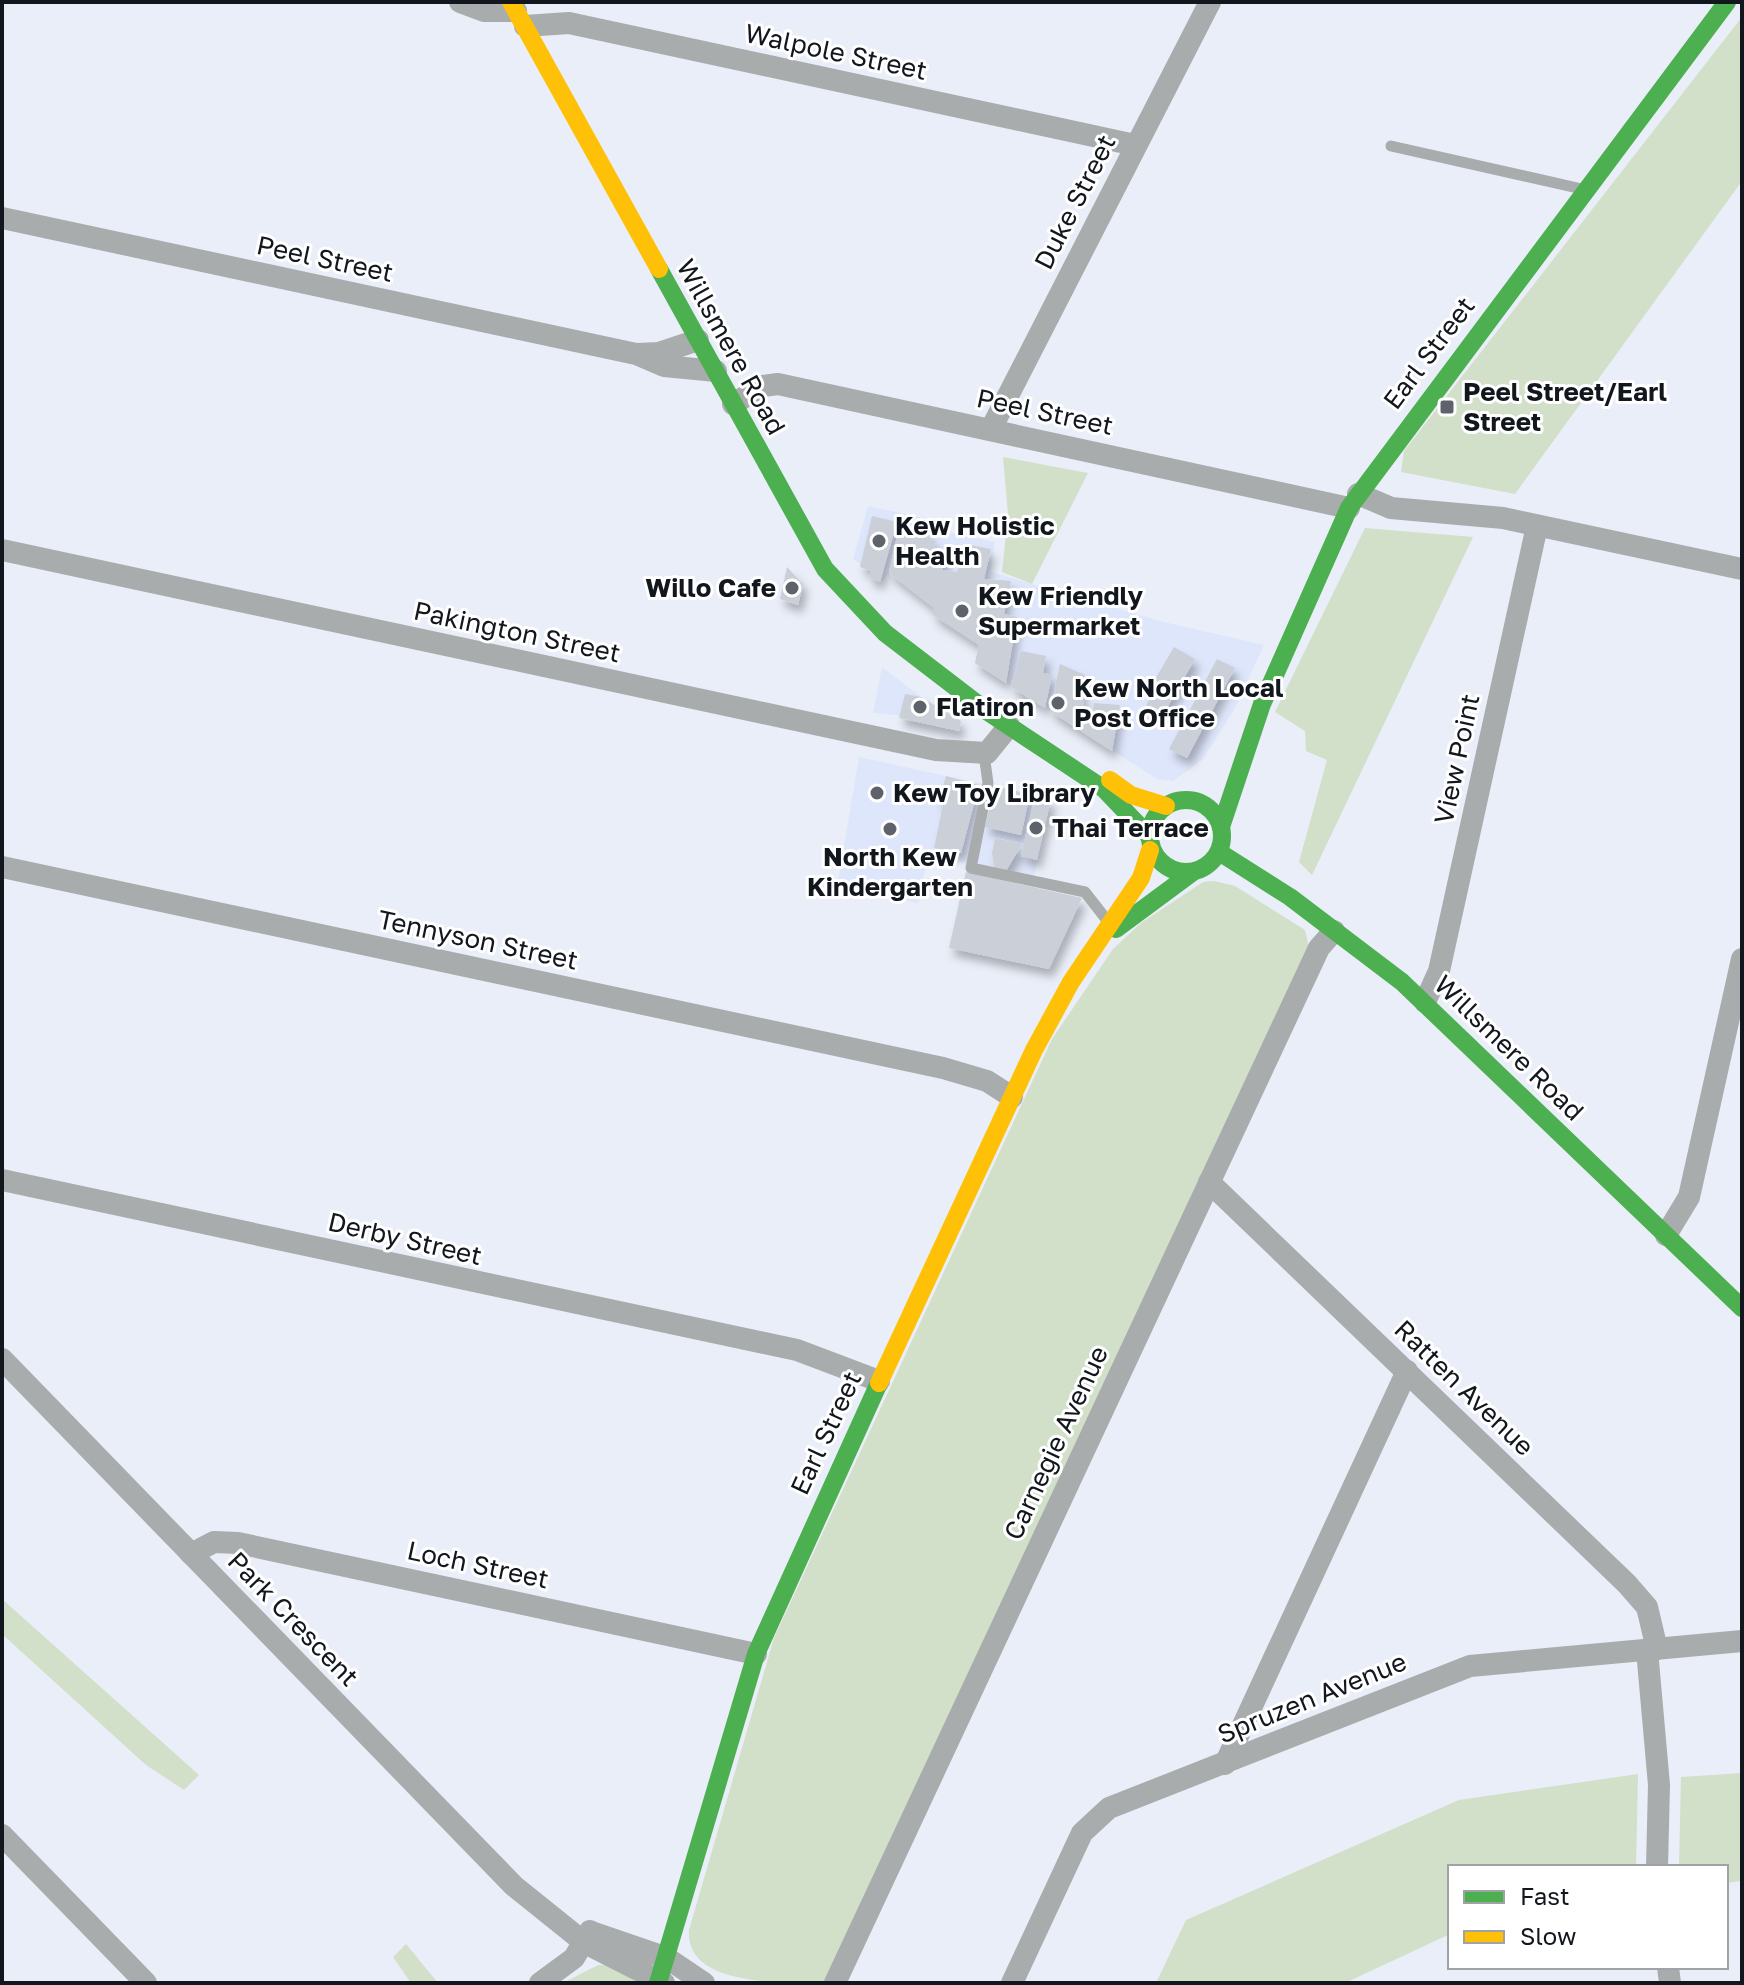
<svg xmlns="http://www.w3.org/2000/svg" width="1744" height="1985" viewBox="0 0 1744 1985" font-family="'Golos Text',sans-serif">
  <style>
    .built { fill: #dee6fb }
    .green { fill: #d2dfc9 }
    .building { fill: #cbcfd8; filter: url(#shadow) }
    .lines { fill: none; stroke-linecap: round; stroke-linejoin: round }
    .lane { stroke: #a9acac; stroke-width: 11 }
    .street { stroke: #a9acac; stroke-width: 22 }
    .fast { stroke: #4caf50; stroke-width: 18 }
    .slow { stroke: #ffc107; stroke-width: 18 }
    .poi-dot { fill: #5e626a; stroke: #fff; stroke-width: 3 }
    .labels { text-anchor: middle; stroke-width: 6; stroke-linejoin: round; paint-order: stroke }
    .street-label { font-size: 26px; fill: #12161d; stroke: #fff }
    .poi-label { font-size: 26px; font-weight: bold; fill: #12161d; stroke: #fff; text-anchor: start }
  </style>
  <defs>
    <filter id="shadow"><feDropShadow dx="4.5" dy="8" stdDeviation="4" flood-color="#0004"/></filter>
  </defs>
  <rect width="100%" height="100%" fill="#eaeef8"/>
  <!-- built -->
  <g class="built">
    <polygon points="868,506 934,520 949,532 995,542 991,572 1164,622 1264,645 1234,710 1202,760 1173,781 1157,779 975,663 979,645 933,615 933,608 901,579 890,573 880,582 868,577 870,571 853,559"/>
    <polygon points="882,667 921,697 961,721 873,713"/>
    <polygon points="859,757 1051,799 1034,877 928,855 918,903 837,888"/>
  </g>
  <!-- green -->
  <g class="green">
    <polygon points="1742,17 1742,181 1515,494 1401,472 1404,451"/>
    <polygon points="1003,457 1088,473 1032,584 1002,572 1008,514"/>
    <polygon points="1365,528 1473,537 1312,875 1299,862 1327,760 1306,751 1305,731 1275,712"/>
    <path d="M1214,881L1235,886L1305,930L1309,948L825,1983C777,1983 685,1985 689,1930L774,1638L1052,1039L1113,949L1141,923L1203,882Z"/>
    <polygon points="2,1599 199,1775 184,1790 146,1765 2,1634"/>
    <polygon points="1742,1773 1742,1881 1726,1883 1726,1867 1679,1867 1681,1777"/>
    <polygon points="1638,1774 1636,1867 1450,1867 1450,1934 1345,1983 1156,1983 1186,1920 1459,1800"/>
    <polygon points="406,1944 438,1983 411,1983 393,1957"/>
    <polygon points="598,1965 609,1965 634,1978 633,1983 563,1983"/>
  </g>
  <!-- building -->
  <g class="building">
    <polygon points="872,516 897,522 880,582 868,577 871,571 860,567"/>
    <polygon points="901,518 914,521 913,528 929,532 927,539 936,541 934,548 947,550 942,570 957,572 964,544 991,549 984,579 1011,581 1004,614 1017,617 1006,683 975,663 979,645 933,615 934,608 889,573"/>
    <polygon points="787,567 803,584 798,605 780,599"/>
    <polygon points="1174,647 1195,659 1163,715 1146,705 1159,684 1154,681"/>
    <polygon points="1021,651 1046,656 1043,673 1052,675 1045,708 1011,687"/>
    <polygon points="1217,659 1235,668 1187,758 1169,749"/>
    <polygon points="1060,664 1085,675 1080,699 1084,700 1083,707 1090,708 1089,715 1092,715 1094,703 1120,705 1112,751 1050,711"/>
    <polygon points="905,694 921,697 961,721 959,731 899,718"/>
    <polygon points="946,776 979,785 961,853 934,848 943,805 939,800"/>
    <polygon points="994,786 1030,794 1021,835 985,827"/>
    <polygon points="1035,796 1051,799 1037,860 1021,856"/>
    <polygon points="995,838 1022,844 1006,871 995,869 992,853"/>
    <polygon points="966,872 1082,898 1049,969 949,948"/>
  </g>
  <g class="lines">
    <!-- lane -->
    <g class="lane">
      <polyline points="1391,146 1582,189"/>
      <polyline points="984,754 988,783 971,868 1085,892 1106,919"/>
    </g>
    <!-- street -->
    <g class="street">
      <polyline points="460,2 484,11 516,11"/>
      <polyline points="525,26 569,23 1135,145"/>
      <polyline points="2,218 636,354 664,366 716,371"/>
      <polyline points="637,354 659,353 698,340"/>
      <polyline points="733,404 763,386 778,384 1349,508"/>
      <polyline points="991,429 1210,2"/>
      <polyline points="1358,494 1391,508 1503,518 1742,569"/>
      <polyline points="2,550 936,750 987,753 1009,726"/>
      <polyline points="2,867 943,1068 987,1081 1012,1097"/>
      <polyline points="1425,1002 1439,971 1537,526"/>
      <polyline points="2,1180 797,1350 879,1381"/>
      <polyline points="1209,1182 1627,1584 1647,1607 1657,1649"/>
      <polyline points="1666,1235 1689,1197 1742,959"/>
      <polyline points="2,1359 514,1886 585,1943 664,1983"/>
      <polyline points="191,1554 214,1542 238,1543 756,1654"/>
      <polyline points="1647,1650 1659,1785 1657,1867"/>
      <polyline points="1225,1764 1407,1371"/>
      <polyline points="2,1835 146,1983"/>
      <polyline points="594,1933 667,1958 704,1983"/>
      <polyline points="1668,1967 1670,1983"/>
      <polyline points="540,1983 574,1958 590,1931"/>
      <polyline points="835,1983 1319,948 1334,931"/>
      <polyline points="1012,1983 1082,1833 1109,1808 1470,1666 1742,1641"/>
    </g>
    <!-- fast -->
    <g class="fast">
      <polyline points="659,269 825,569 885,633 988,712 1104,789 1149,836"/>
      <circle cx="1186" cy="836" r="36"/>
      <polyline points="1221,827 1262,704 1349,508 1727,2"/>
      <polyline points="1219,852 1290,897 1402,982 1742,1308"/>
      <polyline points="1116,929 1193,872"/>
      <polyline points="658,1983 756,1654 879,1383"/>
    </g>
    <!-- slow -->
    <g class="slow">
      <polyline points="511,2 659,269"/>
      <polyline points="1110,780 1131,795 1166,806"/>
      <polyline points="879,1383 1034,1050 1071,982 1141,878 1150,850"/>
    </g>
  </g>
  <!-- markers -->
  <g class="poi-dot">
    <rect x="1439" y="399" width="16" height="16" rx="4"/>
    <circle cx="879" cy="541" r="8"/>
    <circle cx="792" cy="588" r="8"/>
    <circle cx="962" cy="611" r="8"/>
    <circle cx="1058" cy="703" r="8"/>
    <circle cx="920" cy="707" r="8"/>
    <circle cx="877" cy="793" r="8"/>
    <circle cx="1036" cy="828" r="8"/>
    <circle cx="890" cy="829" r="8"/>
  </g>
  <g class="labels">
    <!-- street labels -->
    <g class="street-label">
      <text transform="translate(836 52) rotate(12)" y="9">Walpole Street</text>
      <text transform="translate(1075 202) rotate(-63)" y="9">Duke Street</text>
      <text transform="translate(325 259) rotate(12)" y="9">Peel Street</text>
      <text transform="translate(731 347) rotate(61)" y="9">Willsmere Road</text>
      <text transform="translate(1429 353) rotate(-53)" y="9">Earl Street</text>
      <text transform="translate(1045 412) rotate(12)" y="9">Peel Street</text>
      <text transform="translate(517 632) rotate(12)" y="9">Pakington Street</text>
      <text transform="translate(1457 759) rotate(-78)" y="9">View Point</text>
      <text transform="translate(478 940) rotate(12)" y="9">Tennyson Street</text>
      <text transform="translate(1509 1048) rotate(44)" y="9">Willsmere Road</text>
      <text transform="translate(405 1239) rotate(13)" y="9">Derby Street</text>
      <text transform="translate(1464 1388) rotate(44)" y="9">Ratten Avenue</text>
      <text transform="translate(826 1433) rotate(-65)" y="9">Earl Street</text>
      <text transform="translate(1056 1443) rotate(-65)" y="9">Carnegie Avenue</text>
      <text transform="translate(478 1565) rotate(12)" y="9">Loch Street</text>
      <text transform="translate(293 1619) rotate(46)" y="9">Park Crescent</text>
      <text transform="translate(1312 1698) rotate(-22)" y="9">Spruzen Avenue</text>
    </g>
    <!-- poi labels -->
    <g class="poi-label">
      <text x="1463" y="401">Peel Street/Earl<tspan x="1463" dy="30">Street</tspan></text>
      <text x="895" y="535">Kew Holistic<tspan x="895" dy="30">Health</tspan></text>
      <text x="776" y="597" text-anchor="end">Willo Cafe</text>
      <text x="978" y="605">Kew Friendly<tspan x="978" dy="30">Supermarket</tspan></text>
      <text x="1074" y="697">Kew North Local<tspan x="1074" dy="30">Post Office</tspan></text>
      <text x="936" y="716">Flatiron</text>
      <text x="893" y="802">Kew Toy Library</text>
      <text x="1052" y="837">Thai Terrace</text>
      <text x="890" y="866" text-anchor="middle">North Kew<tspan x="890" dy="30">Kindergarten</tspan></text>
    </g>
  </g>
  <!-- border -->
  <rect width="1744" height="1985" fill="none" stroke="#12161d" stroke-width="8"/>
  <!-- legend -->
  <rect x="1448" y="1865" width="280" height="104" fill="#ffffff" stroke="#a0a2a5" stroke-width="2"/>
  <rect x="1464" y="1891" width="40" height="12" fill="#4caf50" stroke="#a0a2a5" stroke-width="2"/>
  <text x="1520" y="1905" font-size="24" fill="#12161d">Fast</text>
  <rect x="1464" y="1931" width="40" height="12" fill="#ffc107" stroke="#a0a2a5" stroke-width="2"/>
  <text x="1520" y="1945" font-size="24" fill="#12161d">Slow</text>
</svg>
